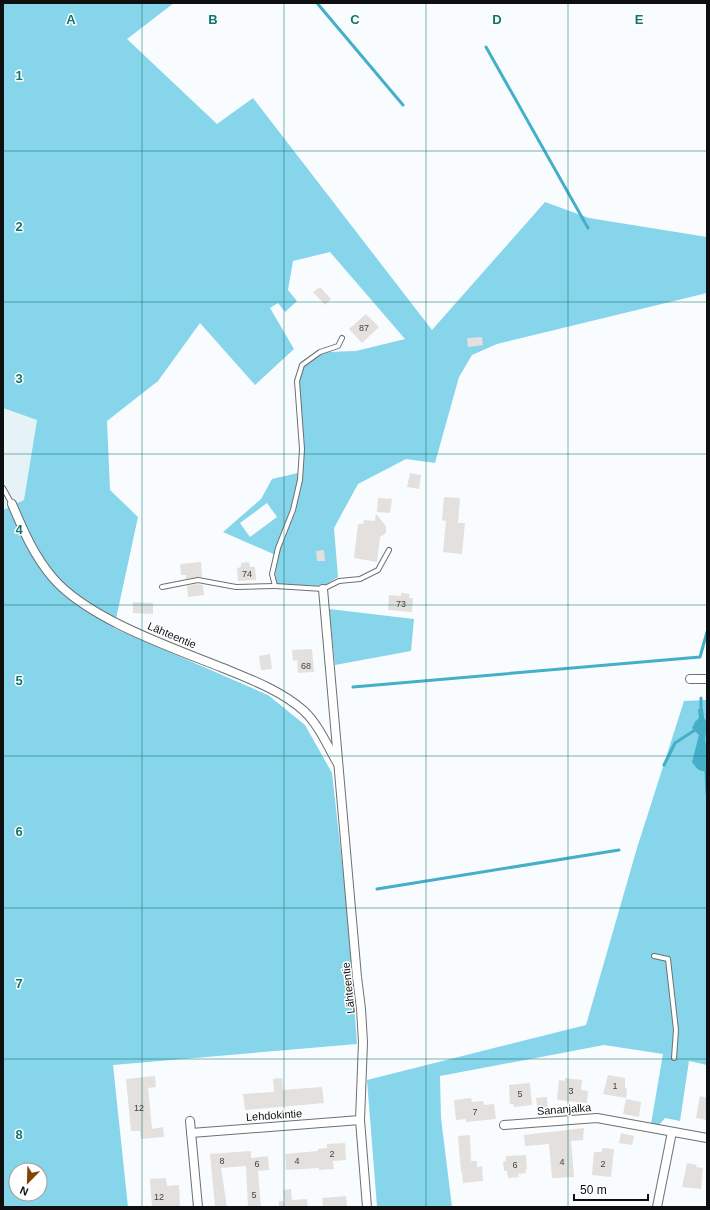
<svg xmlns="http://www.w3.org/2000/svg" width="710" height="1210" viewBox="0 0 710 1210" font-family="Helvetica,sans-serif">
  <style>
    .built { fill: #e5f3f6 }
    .green { fill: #86d5eb; fill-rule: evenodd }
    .water { fill: #45aec8 }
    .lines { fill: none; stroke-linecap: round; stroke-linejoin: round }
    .stream { stroke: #45aec8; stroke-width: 3 }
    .building { fill: #e3e0dd }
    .lane-casing { stroke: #6c7071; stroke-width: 6 }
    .street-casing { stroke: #6c7071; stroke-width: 10 }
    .lane { stroke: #fff; stroke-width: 4 }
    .street { stroke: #fff; stroke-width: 8 }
    .grid { fill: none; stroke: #0f766e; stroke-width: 1; stroke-opacity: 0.55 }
    .labels { text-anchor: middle; stroke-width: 3; stroke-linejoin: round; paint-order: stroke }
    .number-label { font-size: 9px; fill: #434343 }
    .street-label { font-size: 11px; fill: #0e0f10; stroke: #fff }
    .grid-label { font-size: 13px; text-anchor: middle; font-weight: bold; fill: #0f766e; stroke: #fff; stroke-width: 3; stroke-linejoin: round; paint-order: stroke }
  </style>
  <rect width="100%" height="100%" fill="#f8fcfe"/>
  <!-- built -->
  <polygon class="built" points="3,408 37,420 24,501 3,510"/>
  <!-- green -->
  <g class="green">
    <path d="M3,3H174L127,39L217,124L253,98L432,330L545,202L589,218L707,237V293L497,344L472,355L459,377L435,463L406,459L358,484L334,528L338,577L323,586L277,584L275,573L278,556L223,532L261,499L272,479L298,473L300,450L295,381L302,361L325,347L327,352L356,351L405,339L330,252L293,261L288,290L297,301L285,312L278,303L270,308L294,349L255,385L200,323L158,381L107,421L110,490L138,517L114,628L268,695L305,725L332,773L347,907L357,1044L113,1065L128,1207H3V510L24,500L37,420L3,408ZM267,503L277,517L250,537L240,523ZM16,1170H40V1194H16Z"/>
    <polygon points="329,609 414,619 411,651 335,665"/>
    <polygon points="707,700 707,1065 689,1061 680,1121 665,1118 659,1125 651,1124 663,1054 604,1045 440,1076 441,1118 452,1207 377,1207 367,1080 586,1025 637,848 684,701"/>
  </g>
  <!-- water -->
  <path class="water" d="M698,709H703L704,718L707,722L705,740L707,748V771C699,772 696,768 692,762L699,735L692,728L695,722L699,718Z"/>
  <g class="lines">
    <!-- stream -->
    <g class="stream">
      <polyline points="317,3 403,105"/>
      <polyline points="486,47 588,228"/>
      <polyline points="353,687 700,657 707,632"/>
      <polyline points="701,698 701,709"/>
      <polyline points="664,765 675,743 695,730"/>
      <polyline points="706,771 707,794"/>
      <polyline points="377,889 619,850"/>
    </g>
  </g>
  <!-- building -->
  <g class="building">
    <polygon points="320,287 331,299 325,305 313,292"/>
    <polygon points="366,314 379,327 362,343 349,329"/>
    <polygon points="482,337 483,345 468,347 467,338"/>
    <polygon points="410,473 421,475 419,489 407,487"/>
    <polygon points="444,497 460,498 458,523 465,523 462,554 443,552 446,521 442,520"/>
    <polygon points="378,498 392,499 390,513 377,512"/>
    <polygon points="376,514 386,526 386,533 380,537 377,562 354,558 358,524 363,524 364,520 375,521"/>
    <polygon points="324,550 325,561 317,561 316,551"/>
    <polygon points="201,562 202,577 186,579 186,575 181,575 180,564"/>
    <polygon points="249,562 250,567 255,567 256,580 238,581 237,568 241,567 241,563"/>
    <polygon points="198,584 203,585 204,595 188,597 187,586"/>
    <polygon points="401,593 410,594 409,598 413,598 412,612 388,610 389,595 401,596"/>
    <polygon points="133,602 153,603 153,614 133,613"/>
    <polygon points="312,649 314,672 298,673 297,660 293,661 292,650"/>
    <polygon points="270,654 272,669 261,670 259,656"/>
    <polygon points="608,1075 625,1078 625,1088 627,1089 626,1098 603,1094"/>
    <polygon points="155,1076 156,1087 148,1088 152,1129 163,1127 164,1137 141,1139 140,1131 131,1131 126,1079"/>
    <polygon points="282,1078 283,1090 322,1087 324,1103 245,1110 243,1094 274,1092 273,1079"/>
    <polygon points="565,1078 582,1080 581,1090 588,1091 587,1103 557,1100 559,1080 565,1081"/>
    <polygon points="530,1083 532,1105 514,1107 513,1104 510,1104 509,1085"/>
    <polygon points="700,1096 707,1098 707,1120 696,1118"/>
    <polygon points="547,1097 548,1112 538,1113 536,1098"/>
    <polygon points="471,1098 472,1102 483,1101 484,1105 494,1104 496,1119 466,1122 466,1119 456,1120 454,1100"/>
    <polygon points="626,1099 641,1102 639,1117 623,1114"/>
    <polygon points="584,1128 583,1140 571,1141 574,1177 552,1178 549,1144 525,1146 524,1135"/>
    <polygon points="621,1133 634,1136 632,1145 619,1143"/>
    <polygon points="470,1135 471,1161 477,1161 477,1167 482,1166 483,1181 463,1183 462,1172 461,1172 458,1136"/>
    <polygon points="345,1143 346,1160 333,1161 334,1169 319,1170 319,1168 286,1170 285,1154 318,1151 318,1149 327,1148 327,1144"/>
    <polygon points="603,1148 614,1149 611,1177 592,1175 594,1152 601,1152"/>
    <polygon points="251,1151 251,1158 268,1156 269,1170 258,1171 261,1207 248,1207 246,1166 221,1168 227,1207 215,1207 210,1154"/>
    <polygon points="526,1155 527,1169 525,1169 526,1173 518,1174 519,1177 508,1178 507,1171 504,1171 503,1162 506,1161 506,1156"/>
    <polygon points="687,1163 697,1165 696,1167 703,1168 701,1189 682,1187"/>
    <polygon points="166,1178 167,1186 179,1185 180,1207 152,1207 150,1179"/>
    <polygon points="291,1189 292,1200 307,1199 308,1207 279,1207 279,1201 284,1201 283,1190"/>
    <polygon points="346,1196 347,1207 323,1207 322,1198"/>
  </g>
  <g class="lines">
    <defs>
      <g id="lane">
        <polyline points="342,338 338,346 320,352 302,365 297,381 302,449 300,480 293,510 278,548 272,574 275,586 323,589 339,581 360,579 378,570 389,550"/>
        <polyline points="3,488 12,504"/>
        <polyline points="162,587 198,580 236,587 275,586"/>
        <polyline points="654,956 668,959 676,1030 674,1058"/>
      </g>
      <g id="street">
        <path d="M12,504C23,530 34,556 53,578C88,619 173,648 223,668C250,679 282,691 304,711C319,725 328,747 338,764"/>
        <polyline points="323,589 357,977 361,1009 363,1042 360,1120 367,1207"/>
        <polyline points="690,679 707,679"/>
        <polyline points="190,1121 198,1207"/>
        <polyline points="504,1125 597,1118 707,1138"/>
        <polyline points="191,1133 360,1120"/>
        <polyline points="657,1207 672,1132"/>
      </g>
    </defs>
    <!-- lane casing -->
    <use href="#lane" class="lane-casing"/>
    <!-- street casing -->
    <use href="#street" class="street-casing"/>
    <!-- lane -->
    <use href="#lane" class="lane"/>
    <!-- street -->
    <use href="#street" class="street"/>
  </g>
  <!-- grid -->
  <path class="grid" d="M142,3V1207M284,3V1207M426,3V1207M568,3V1207M3,151H707M3,302H707M3,454H707M3,605H707M3,756H707M3,908H707M3,1059H707"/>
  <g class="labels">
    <!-- number labels -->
    <g class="number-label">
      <text x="364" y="331">87</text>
      <text x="247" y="577">74</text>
      <text x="401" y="607">73</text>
      <text x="306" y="669">68</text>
      <text x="615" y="1089">1</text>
      <text x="571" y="1094">3</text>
      <text x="520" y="1097">5</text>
      <text x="139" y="1111">12</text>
      <text x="475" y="1115">7</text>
      <text x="332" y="1157">2</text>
      <text x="222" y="1164">8</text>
      <text x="297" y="1164">4</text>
      <text x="562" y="1165">4</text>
      <text x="257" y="1167">6</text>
      <text x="603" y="1167">2</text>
      <text x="515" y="1168">6</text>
      <text x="254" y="1198">5</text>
      <text x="159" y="1200">12</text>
    </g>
    <!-- street labels -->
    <g class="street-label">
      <text transform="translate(172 635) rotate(23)" y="4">Lähteentie</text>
      <text transform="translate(348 988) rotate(-96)" y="4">Lähteentie</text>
      <text transform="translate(564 1109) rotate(-4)" y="4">Sananjalka</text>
      <text transform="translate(274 1115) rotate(-4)" y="4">Lehdokintie</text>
    </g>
  </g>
  <g class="grid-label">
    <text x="71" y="24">A</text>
    <text x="213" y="24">B</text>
    <text x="355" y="24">C</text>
    <text x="497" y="24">D</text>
    <text x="639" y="24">E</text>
    <text x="19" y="80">1</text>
    <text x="19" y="231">2</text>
    <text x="19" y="383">3</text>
    <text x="19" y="534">4</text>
    <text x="19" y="685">5</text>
    <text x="19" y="836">6</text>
    <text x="19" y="988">7</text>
    <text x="19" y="1139">8</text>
  </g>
  <!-- border -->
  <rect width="710" height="1210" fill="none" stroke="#0e0f10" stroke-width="8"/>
  <!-- north arrow -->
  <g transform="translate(28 1182) rotate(203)"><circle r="19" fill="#ffffff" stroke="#9f9f9f"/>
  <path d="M0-3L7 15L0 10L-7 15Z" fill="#814402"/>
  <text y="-6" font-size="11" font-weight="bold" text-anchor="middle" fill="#0e0f10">N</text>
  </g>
  <!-- scale -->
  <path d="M574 1194v6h74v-6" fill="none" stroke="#0e0f10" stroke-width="2"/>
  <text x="580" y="1194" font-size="12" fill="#0e0f10" stroke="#ffffff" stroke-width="3" paint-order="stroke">50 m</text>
</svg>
